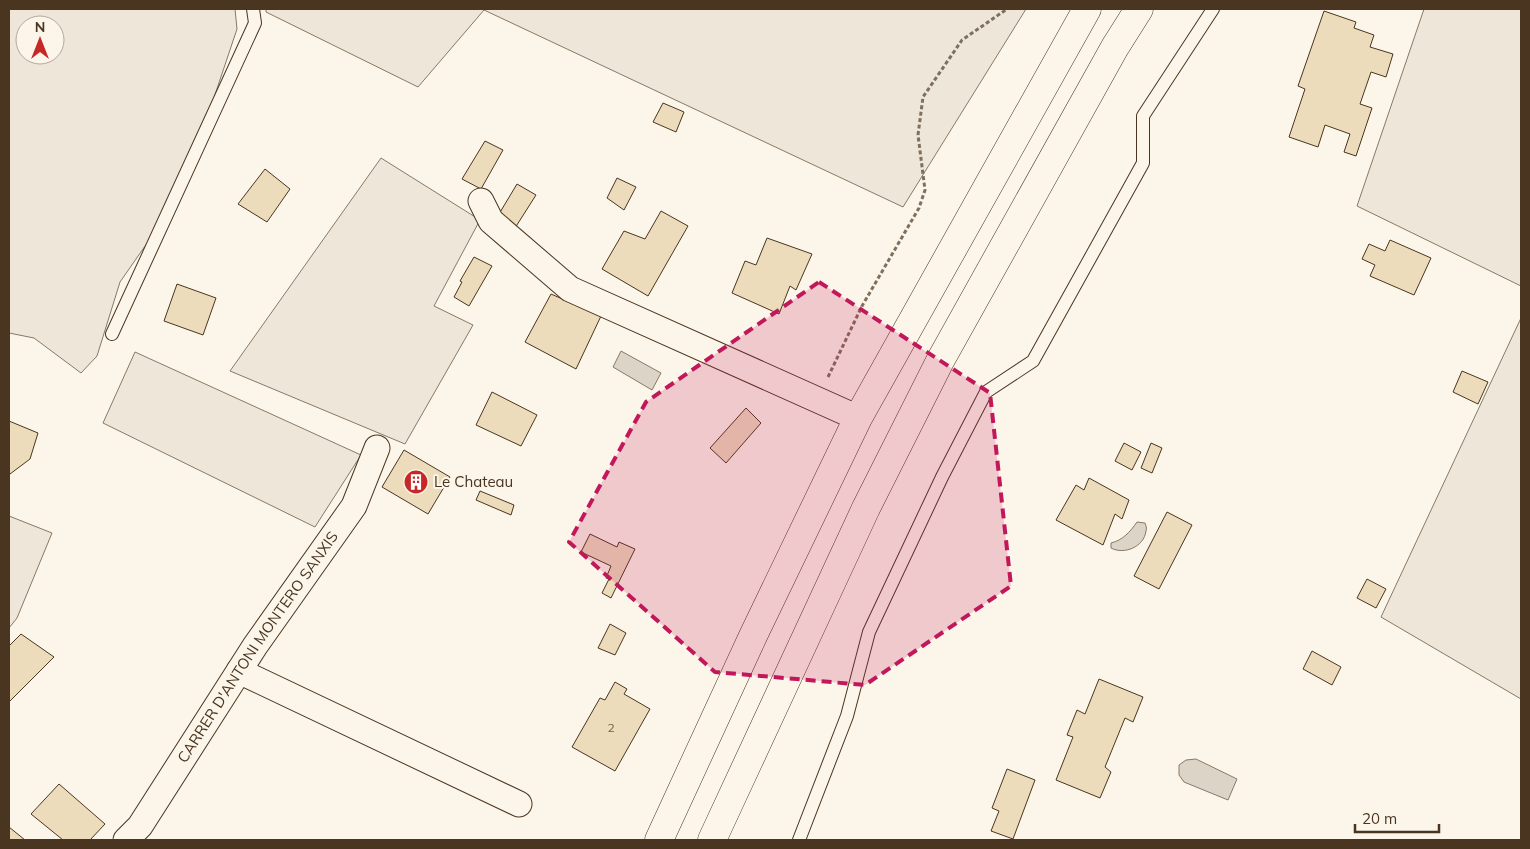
<svg xmlns="http://www.w3.org/2000/svg" width="1530" height="849" viewBox="0 0 1530 849" font-family="Mulish,sans-serif">
  <style>
    .green { fill: #ede6d9; stroke: #887966; fill-rule: evenodd }
    .water { fill: #dcd4c6; stroke: #887966 }
    .building { fill: #ecdcbc; stroke: #4a3520 }
    .lines { fill: none; stroke-linecap: round; stroke-linejoin: round }
    .service-casing { stroke: #4a3520; stroke-width: 14 }
    .minor-casing { stroke: #4a3520; stroke-width: 27 }
    .trunk-casing { stroke: #4a3520; stroke-width: 29 }
    .path { stroke: #7f6f5c; stroke-width: 3; stroke-dasharray: 4 2.5; stroke-linecap: butt }
    .service { stroke: #fbf6e9; stroke-width: 12 }
    .minor { stroke: #fbf6e9; stroke-width: 25 }
    .trunk { stroke: #fbf6e9; stroke-width: 28 }
    .marked { fill: #c2185b; fill-opacity: 0.2; stroke: #c2185b; stroke-width: 4; stroke-dasharray: 10 6; stroke-linejoin: round }
    .labels { text-anchor: middle; stroke-width: 4; stroke-linejoin: round; paint-order: stroke }
    .number-label { font-size: 12px; fill: #725f47 }
    .poi-label { font-size: 15px; fill: #4a3520; stroke: #fbf6e9; text-anchor: start }
    .street-label { font-size: 15px; fill: #4a3520; stroke: #fbf6e9 }
  </style>
  <rect width="100%" height="100%" fill="#fbf6e9"/>
  <!-- green -->
  <g class="green">
    <path d="M9,9H235L237,29L182,193L120,282L97,356L81,373L34,338L9,333ZM25,25H55V55H25Z"/>
    <polygon points="266,9 1026,9 903,207 484,10 418,87 266,12"/>
    <polygon points="1424,9 1521,9 1521,286 1357,206"/>
    <polygon points="381,158 480,220 434,306 473,325 405,444 230,371"/>
    <polygon points="1521,318 1521,699 1381,617"/>
    <polygon points="135,352 361,455 315,527 103,423"/>
    <polygon points="9,516 52,533 17,618 9,628"/>
  </g>
  <!-- water -->
  <g class="water">
    <polygon points="621,351 661,373 652,390 613,367"/>
    <path d="M1137,522L1145,523C1146,526 1147,528 1146,531C1144,547 1124,555 1111,548V543C1123,540 1130,532 1137,522Z"/>
    <polygon points="1196,759 1237,779 1228,800 1184,782 1179,775 1179,765 1186,760"/>
  </g>
  <!-- building -->
  <g class="building">
    <polygon points="1324,11 1356,22 1354,28 1374,35 1370,47 1393,54 1386,77 1371,72 1360,104 1372,108 1356,156 1344,152 1350,134 1325,125 1318,147 1289,137 1305,89 1298,86"/>
    <polygon points="663,103 684,112 676,132 653,122"/>
    <polygon points="485,141 503,150 481,189 462,179"/>
    <polygon points="265,169 290,189 267,222 238,204"/>
    <polygon points="617,178 636,187 624,210 607,198"/>
    <polygon points="517,184 536,195 515,228 499,214"/>
    <polygon points="661,211 688,226 648,296 602,269 624,231 645,239"/>
    <polygon points="767,238 812,254 796,290 790,286 779,314 732,293 745,261 756,265"/>
    <polygon points="1390,240 1431,258 1414,295 1370,276 1375,265 1362,259 1369,244 1385,251"/>
    <polygon points="474,257 492,266 469,306 454,297 462,282 460,281"/>
    <polygon points="177,284 216,298 203,335 164,321"/>
    <polygon points="551,294 601,316 576,369 525,342"/>
    <polygon points="1462,371 1488,382 1478,404 1453,392"/>
    <polygon points="492,392 537,415 521,446 476,425"/>
    <polygon points="746,408 761,423 726,463 710,448"/>
    <polygon points="9,421 38,433 30,459 10,474 9,473"/>
    <polygon points="1124,443 1141,452 1132,470 1115,461"/>
    <polygon points="1151,443 1162,448 1152,473 1141,468"/>
    <polygon points="404,450 450,477 428,514 382,487"/>
    <polygon points="1089,478 1129,500 1122,519 1115,514 1103,545 1056,520 1076,485 1084,490"/>
    <polygon points="480,491 514,505 511,515 476,500"/>
    <polygon points="1167,512 1192,525 1159,589 1134,576"/>
    <polygon points="590,534 617,547 619,542 635,549 611,598 602,593 609,579 606,578 611,566 581,552"/>
    <polygon points="1367,579 1386,589 1376,608 1357,598"/>
    <polygon points="610,624 626,633 615,655 598,648"/>
    <polygon points="21,634 54,657 9,702 9,646"/>
    <polygon points="1312,651 1341,667 1332,685 1303,669"/>
    <polygon points="1099,679 1143,697 1133,722 1125,718 1105,767 1111,772 1100,798 1056,780 1073,737 1067,735 1077,710 1085,714"/>
    <polygon points="615,682 627,689 624,694 650,709 615,771 572,747 600,698 605,700"/>
    <polygon points="1007,769 1035,780 1013,839 991,831 999,811 992,808"/>
    <polygon points="59,784 105,824 90,840 63,840 31,814"/>
    <polygon points="9,827 25,840 9,840"/>
  </g>
  <g class="lines">
    <defs>
      <g id="service">
        <polyline points="112,334 255,23 253,9"/>
        <polyline points="799,840 847,716 869,632 942,477 986,392 1033,361 1143,163 1143,116 1213,9"/>
      </g>
      <g id="minor">
        <polyline points="481,201 491,221 570,289 858,418"/>
        <polyline points="239,671 519,804"/>
        <path id="s1" d="M126,840L140,826L255,646L354,506L377,448"/>
      </g>
      <g id="trunk">
        <polyline points="659,840 753,636 858,418 1087,9"/>
        <polyline points="712,840 866,508 940,361 1115,47 1139,9"/>
      </g>
    </defs>
    <!-- service casing -->
    <use href="#service" class="service-casing"/>
    <!-- minor casing -->
    <use href="#minor" class="minor-casing"/>
    <!-- trunk casing -->
    <use href="#trunk" class="trunk-casing"/>
    <!-- path -->
    <polyline class="path" points="828,377 862,306 919,208 925,190 918,135 923,97 962,40 1007,9"/>
    <!-- service -->
    <use href="#service" class="service"/>
    <!-- minor -->
    <use href="#minor" class="minor"/>
    <!-- trunk -->
    <use href="#trunk" class="trunk"/>
  </g>
  <!-- marked area -->
  <path class="marked" d="M819,282L990,393L1011,586L865,685L715,672L569,542L646,402Z"/>
  <!-- icons -->
  <defs>
    <symbol id="building-disc" viewBox="-11 -11 22 22"><circle r="9.5" fill="#c62828" stroke="#fbf6e9"/><path d="M-4-6H4V6H1V3H-1V6H-4ZM-2.5-4.3h1.7v1.8h-1.7ZM.8-4.3h1.7v1.8H.8ZM-2.5-1h1.7V.8h-1.7ZM.8-1h1.7V.8H.8Z" fill="#fff"/></symbol>
  </defs>
  <g fill-rule="evenodd">
    <use href="#building-disc" x="402" y="468" width="28" height="28"/>
  </g>
  <g class="labels">
    <!-- number labels -->
    <g class="number-label">
      <text x="611" y="732">2</text>
    </g>
    <!-- poi labels -->
    <g class="poi-label">
      <text x="434" y="487">Le Chateau</text>
    </g>
    <!-- street labels -->
    <g class="street-label">
      <text dy="5" stroke="none"><textPath href="#s1" startOffset="234">CARRER D'ANTONI MONTERO SANXIS</textPath></text>
    </g>
  </g>
  <!-- border -->
  <rect width="1530" height="849" fill="none" stroke="#4a3520" stroke-width="20"/>
  <!-- north arrow -->
  <g transform="translate(40 40)"><circle r="24" fill="#fbf6e9" stroke="#b4a999"/>
  <path d="M0-4L9 19L0 12L-9 19Z" fill="#c62828"/>
  <text y="-8" font-size="14" font-weight="bold" text-anchor="middle" fill="#4a3520">N</text>
  </g>
  <!-- scale -->
  <path d="M1355 824v8h84v-8" fill="none" stroke="#4a3520" stroke-width="2.5"/>
  <text x="1362" y="824" font-size="15" fill="#4a3520" stroke="#fbf6e9" stroke-width="4" paint-order="stroke">20 m</text>
</svg>
